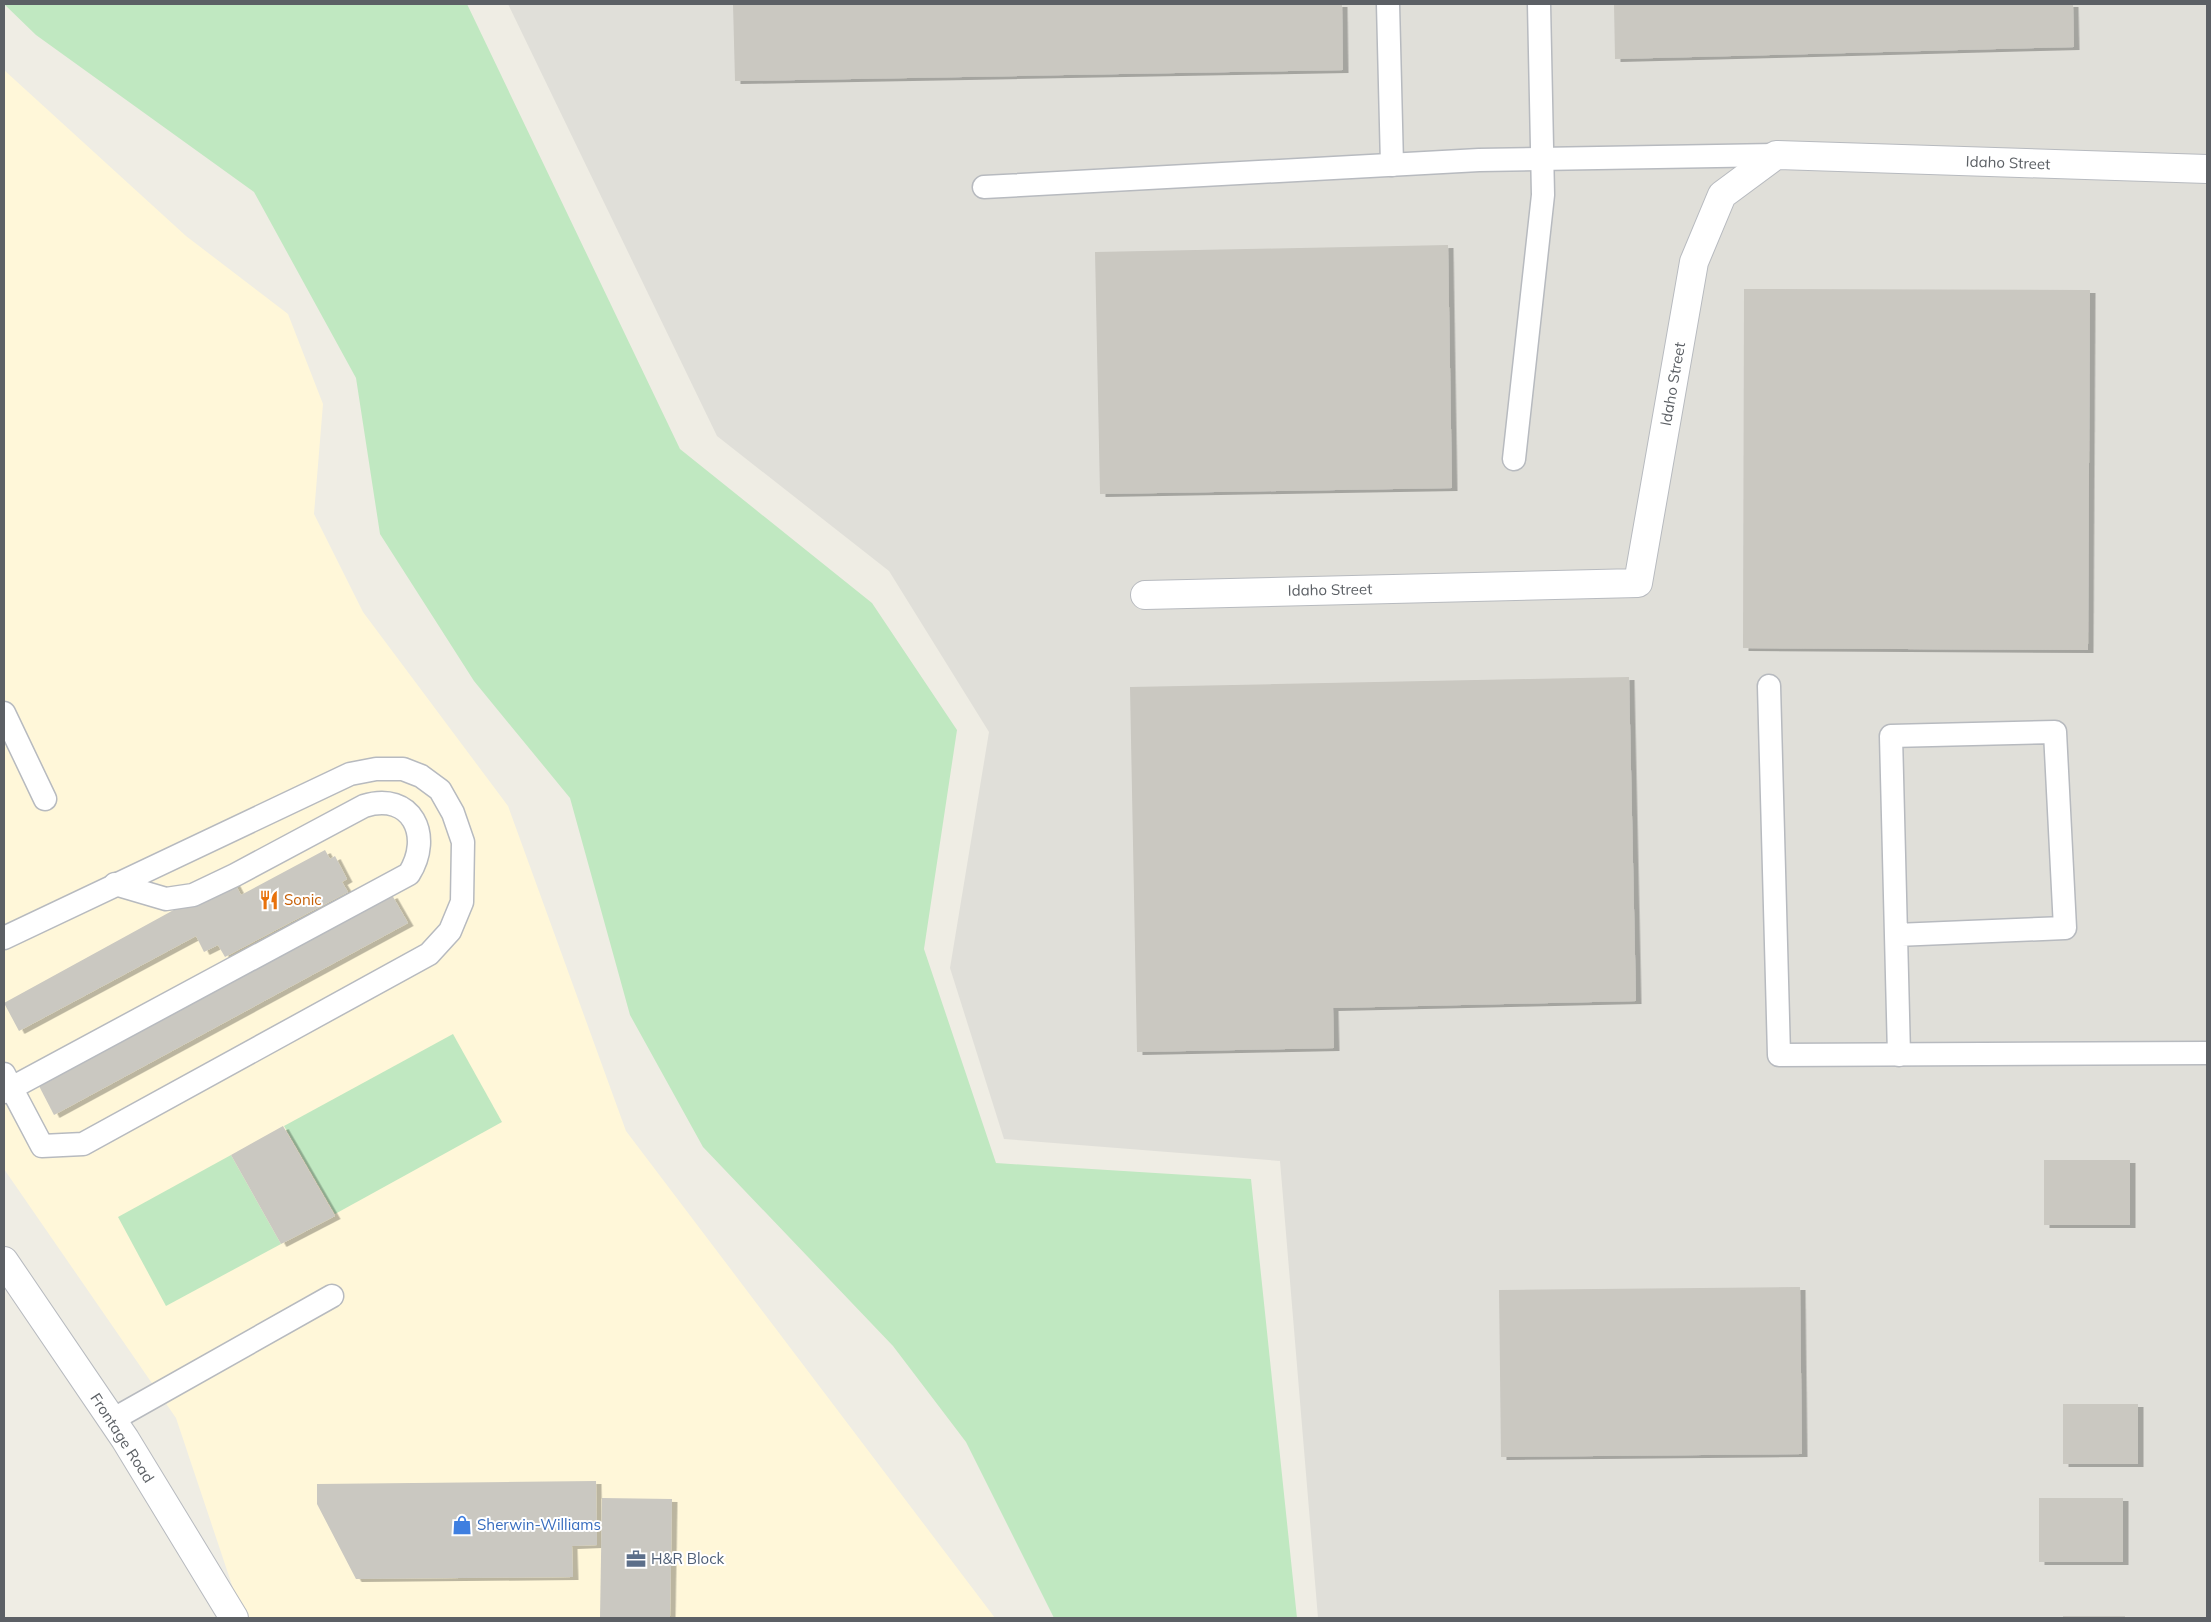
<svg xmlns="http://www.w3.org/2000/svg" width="2211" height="1622" viewBox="0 0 2211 1622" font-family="Mulish,sans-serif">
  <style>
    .commercial { fill: #fff7d9 }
    .industrial { fill: #e0dfd9 }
    .green { fill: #c0e8c1 }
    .building { fill: #cac8c1; filter: url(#shadow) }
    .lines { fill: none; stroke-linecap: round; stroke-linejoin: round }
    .service-casing { stroke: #b7babf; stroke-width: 25 }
    .minor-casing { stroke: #b7babf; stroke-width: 30 }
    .tertiary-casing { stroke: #b7babf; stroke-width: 30 }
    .service { stroke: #fff; stroke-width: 22 }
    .minor { stroke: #fff; stroke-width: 28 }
    .tertiary { stroke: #fff; stroke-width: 28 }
    .labels { text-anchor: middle; stroke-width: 4; stroke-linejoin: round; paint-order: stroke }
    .street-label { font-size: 15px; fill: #5c6065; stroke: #fff }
    .food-label { font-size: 15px; fill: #c56008; stroke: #fff; text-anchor: start }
    .shop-label { font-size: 15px; fill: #366cbe; stroke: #fff; text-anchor: start }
    .service-label { font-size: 15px; fill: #4e5e75; stroke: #fff; text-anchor: start }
  </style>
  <defs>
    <filter id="shadow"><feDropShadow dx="5.5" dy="3" stdDeviation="0" flood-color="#0004"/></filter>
  </defs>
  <rect width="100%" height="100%" fill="#efede4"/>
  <!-- commercial -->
  <polygon class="commercial" points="4,70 186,236 288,314 323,404 314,514 363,612 508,806 626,1131 995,1618 243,1618 176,1418 4,1169"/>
  <!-- industrial -->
  <polygon class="industrial" points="508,4 2207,4 2207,1618 1318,1618 1280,1161 1004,1139 950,968 989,732 889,571 717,436"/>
  <!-- green -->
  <g class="green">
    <polygon points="4,4 467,4 680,449 872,603 957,730 924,949 996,1163 1251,1179 1297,1618 1054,1618 966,1442 893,1346 703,1147 630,1015 570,798 474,681 380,534 356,378 254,192 36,35"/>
    <polygon points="453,1034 502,1122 335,1214 284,1126"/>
    <polygon points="231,1155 281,1244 166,1306 118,1217"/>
  </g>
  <!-- building -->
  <g class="building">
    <polygon points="733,4 1342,4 1343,70 735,81"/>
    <polygon points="1614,4 2073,4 2074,47 1615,59"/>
    <polygon points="1448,245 1452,488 1100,494 1095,252"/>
    <polygon points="1744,289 2090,290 2088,650 1743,648"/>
    <polygon points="1629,677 1636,1001 1333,1008 1334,1048 1137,1052 1130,687"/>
    <polygon points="325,850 330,859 335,856 347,879 342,882 348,892 225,957 218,945 204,952 196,936 19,1031 4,1003 232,878 241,895"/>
    <polygon points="392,895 408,923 54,1115 39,1086"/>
    <polygon points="283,1126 335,1216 281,1244 231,1155"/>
    <rect x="2044" y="1160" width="86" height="65"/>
    <polygon points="1800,1287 1802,1454 1501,1457 1499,1290"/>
    <rect x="2063" y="1404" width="75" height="60"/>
    <polygon points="596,1481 597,1545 572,1546 573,1577 356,1579 317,1504 317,1484"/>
    <polygon points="602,1498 672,1499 670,1618 600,1618"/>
    <rect x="2039" y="1498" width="84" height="64"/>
    <rect x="2063" y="1616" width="62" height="2"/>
  </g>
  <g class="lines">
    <defs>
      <g id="service">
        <polyline points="1388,4 1392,165"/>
        <polyline points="984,187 1479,160 1776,155"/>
        <polyline points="1514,459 1543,195 1539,4"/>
        <polyline points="1769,686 1779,1055 2207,1053"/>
        <polyline points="4,713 45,799"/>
        <polyline points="1896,935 2065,928 2055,732 1891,736 1899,1055"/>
        <polyline points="4,938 350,774 376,769 403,769 421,776 440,790 453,813 463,842 462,902 450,931 429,954 83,1144 42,1146 4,1074"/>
        <path d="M4,1092L409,874C433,836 412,791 364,806L235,875L193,895L166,899L115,884"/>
        <polyline points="112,1420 332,1296"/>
      </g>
      <polyline id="minor" points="1145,595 1638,583 1694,262 1722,195 1776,155 2207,169"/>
      <polyline id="tertiary" points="4,1261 125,1439 234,1618"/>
    </defs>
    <!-- service casing -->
    <use href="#service" class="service-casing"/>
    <!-- minor casing -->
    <use href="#minor" class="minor-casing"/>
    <!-- tertiary casing -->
    <use href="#tertiary" class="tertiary-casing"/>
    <!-- service -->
    <use href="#service" class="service"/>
    <!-- minor -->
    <use href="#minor" class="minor"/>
    <!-- tertiary -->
    <use href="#tertiary" class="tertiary"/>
  </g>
  <!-- icons -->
  <defs>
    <symbol id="restaurant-bare" viewBox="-9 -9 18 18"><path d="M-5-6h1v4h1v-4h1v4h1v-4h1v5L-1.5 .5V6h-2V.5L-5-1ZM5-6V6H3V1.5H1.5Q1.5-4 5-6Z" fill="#e8710a" stroke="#fff" stroke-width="2.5" paint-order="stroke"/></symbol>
    <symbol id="shop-bare" viewBox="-9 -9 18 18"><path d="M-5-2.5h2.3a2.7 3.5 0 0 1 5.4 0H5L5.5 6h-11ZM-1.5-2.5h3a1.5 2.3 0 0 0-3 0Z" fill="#3f7fe0" stroke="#fff" stroke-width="2.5" paint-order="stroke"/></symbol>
    <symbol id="office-bare" viewBox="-9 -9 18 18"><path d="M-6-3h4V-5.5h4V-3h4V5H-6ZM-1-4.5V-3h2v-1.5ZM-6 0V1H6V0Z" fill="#5c6f8a" stroke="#fff" stroke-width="2.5" paint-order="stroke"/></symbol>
  </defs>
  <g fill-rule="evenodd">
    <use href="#restaurant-bare" x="255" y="886" width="28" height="28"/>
    <use href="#shop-bare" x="448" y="1511" width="28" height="28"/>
    <use href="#office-bare" x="622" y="1545" width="28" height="28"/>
  </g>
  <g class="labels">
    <!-- street labels -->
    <g class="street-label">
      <text transform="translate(2008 163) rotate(2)" y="5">Idaho Street</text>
      <text transform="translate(1673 384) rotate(-80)" y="5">Idaho Street</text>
      <text transform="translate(1330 590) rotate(-1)" y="5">Idaho Street</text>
      <text transform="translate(122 1438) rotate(57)" y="5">Frontage Road</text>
    </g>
    <!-- food labels -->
    <g class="food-label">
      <text x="284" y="905">Sonic</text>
    </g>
    <!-- shop labels -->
    <g class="shop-label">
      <text x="477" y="1530">Sherwin-Williams</text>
    </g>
    <!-- service labels -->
    <g class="service-label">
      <text x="651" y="1564">H&amp;R Block</text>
    </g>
  </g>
  <!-- border -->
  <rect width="2211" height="1622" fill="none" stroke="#5c6065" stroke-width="10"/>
</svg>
